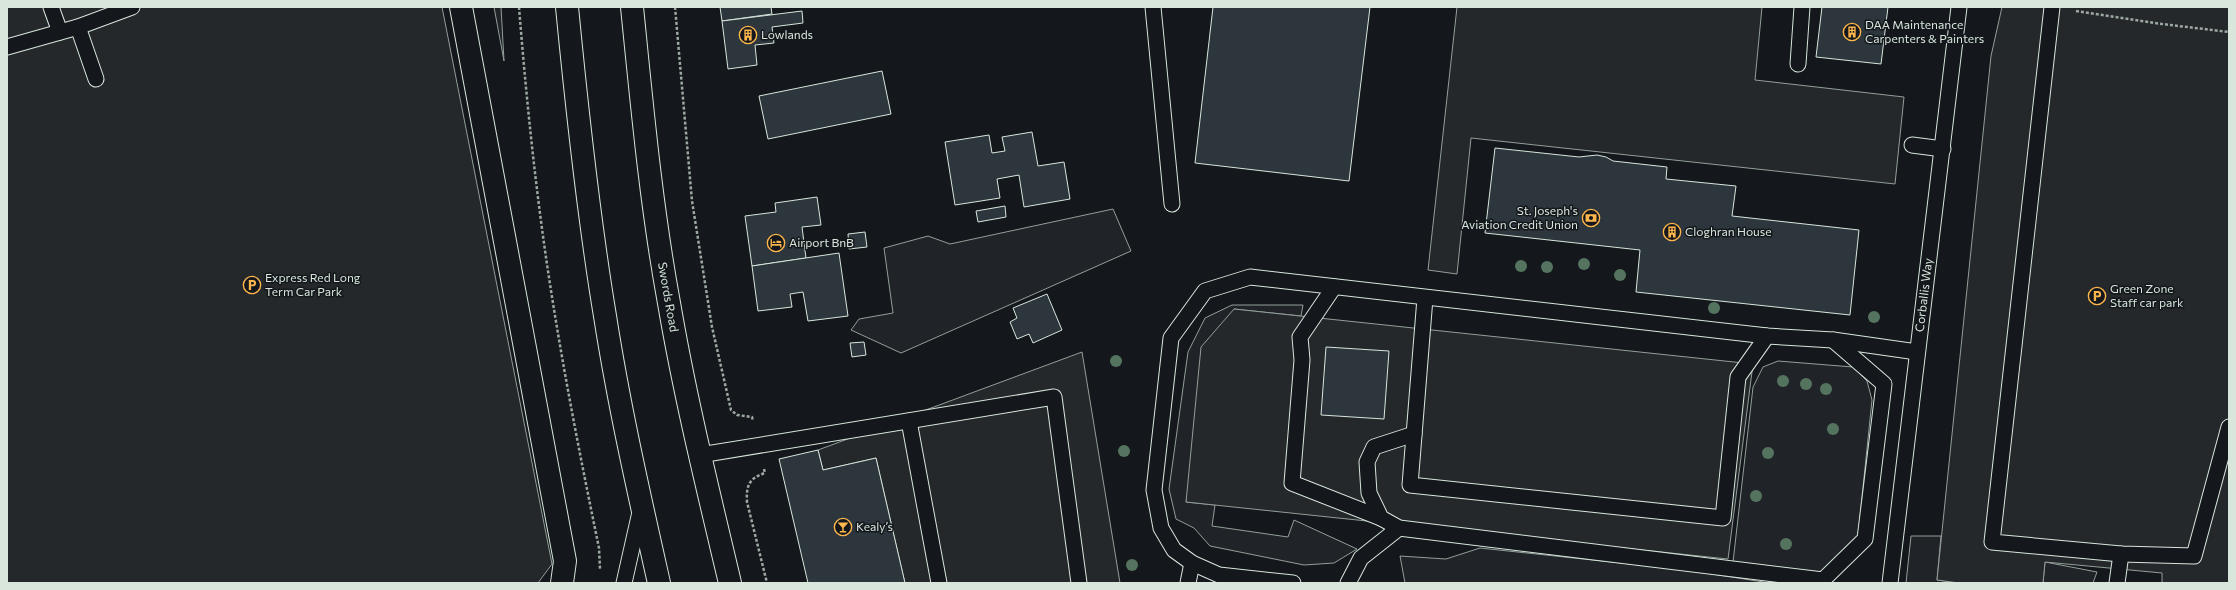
<svg xmlns="http://www.w3.org/2000/svg" width="2236" height="590" viewBox="0 0 2236 590" font-family="Commissioner,sans-serif">
  <style>
    .green { fill: #202428; stroke: #939e99 }
    .parking { fill: #24282b; stroke: #939e99 }
    .building { fill: #2c363c; stroke: #d8e6dc }
    .lines { fill: none; stroke-linecap: round; stroke-linejoin: round }
    .lane-casing { stroke: #d8e6dc; stroke-width: 17 }
    .street-casing { stroke: #d8e6dc; stroke-width: 24 }
    .secondary-casing { stroke: #d8e6dc; stroke-width: 24 }
    .path { stroke: #9da8a2; stroke-width: 2.5; stroke-dasharray: 3 2; stroke-linecap: butt }
    .lane { stroke: #14181c; stroke-width: 15 }
    .street { stroke: #14181c; stroke-width: 22 }
    .secondary { stroke: #14181c; stroke-width: 22 }
    .tree { fill: #55745f }
    .labels { text-anchor: middle; stroke-width: 3; stroke-linejoin: round; paint-order: stroke }
    .poi-label { font-size: 12px; fill: #d8e6dc; stroke: #14181c; text-anchor: start }
    .street-label { font-size: 12px; fill: #d8e6dc; stroke: #14181c }
  </style>
  <rect width="100%" height="100%" fill="#14181c"/>
  <!-- green -->
  <g class="green">
    <polygon points="494,7 501,7 504,61"/>
    <polygon points="1113,209 1131,251 901,353 851,330 859,319 893,313 884,248 928,236 950,244"/>
    <polygon points="1232,305 1303,305 1301,316 1234,309 1186,502 1215,505 1212,526 1288,537 1294,520 1357,549 1334,563 1304,565 1210,546 1194,528 1176,519 1169,489 1188,352 1205,318"/>
    <polygon points="1778,361 1853,367 1867,381 1872,400 1858,536 1820,574 1733,562 1753,387 1763,367"/>
    <polygon points="1911,536 1941,536 1937,580 1959,583 1906,583"/>
    <polygon points="1480,548 1686,570 1770,583 1405,583 1400,556 1446,559"/>
    <polygon points="2045,562 2097,572 2093,583 2043,583"/>
  </g>
  <!-- parking -->
  <g class="parking">
    <polygon points="7,7 442,7 552,564 538,583 7,583"/>
    <polygon points="1457,7 1762,7 1755,80 1904,97 1895,184 1471,138 1457,274 1428,270"/>
    <polygon points="2002,7 2229,7 2229,583 2162,583 2162,573 2045,562 2043,583 1959,583 1937,580 1991,56"/>
    <polygon points="1234,309 1753,364 1728,559 1186,502 1201,347"/>
    <polygon points="1082,352 1120,583 905,583 876,458 823,470 818,450"/>
  </g>
  <!-- building -->
  <g class="building">
    <polygon points="720,7 771,7 772,14 722,21"/>
    <polygon points="1213,7 1370,7 1349,181 1195,163"/>
    <polygon points="1822,7 1888,7 1881,64 1816,57"/>
    <polygon points="802,11 803,23 772,27 774,43 755,45 757,65 728,69 722,21"/>
    <polygon points="882,71 891,114 768,139 759,96"/>
    <polygon points="1032,132 1038,166 1064,162 1070,199 1024,207 1019,175 997,179 1000,198 955,205 945,142 989,135 992,153 1005,151 1002,137"/>
    <polygon points="1495,148 1579,157 1597,155 1606,157 1613,161 1667,167 1666,179 1736,186 1732,216 1859,230 1850,315 1636,292 1640,250 1485,233"/>
    <polygon points="817,197 821,225 802,227 806,258 752,266 745,216 776,212 775,203"/>
    <polygon points="1005,206 1006,217 978,222 976,211"/>
    <polygon points="865,232 867,247 849,249 848,234"/>
    <polygon points="839,253 848,316 808,321 803,292 790,294 792,307 758,311 752,266"/>
    <polygon points="1047,294 1062,330 1033,343 1029,334 1017,339 1010,322 1017,318 1013,308"/>
    <polygon points="864,342 866,355 852,357 850,343"/>
    <polygon points="1326,347 1389,351 1384,419 1321,415"/>
    <polygon points="818,450 823,470 876,458 905,583 808,583 779,459"/>
  </g>
  <g class="lines">
    <defs>
      <g id="lane">
        <polyline points="51,7 60,32"/>
        <polyline points="1153,7 1172,204"/>
        <polyline points="2052,7 1992,542 2121,554 2194,556 2229,427"/>
        <polyline points="78,27 96,79"/>
        <polyline points="7,47 78,27 132,7"/>
        <polyline points="1798,64 1802,7"/>
        <polyline points="1912,145 1943,149"/>
        <polyline points="1334,287 1300,337 1302,360 1292,483 1381,518"/>
        <polyline points="1425,298 1410,485 1723,518 1738,377 1767,336"/>
        <polyline points="909,421 939,583"/>
        <polyline points="1414,434 1374,447 1367,462 1369,493 1381,518 1399,528 1823,580 1865,539 1884,384 1833,340"/>
        <polyline points="700,455 1054,397 1079,583"/>
        <polyline points="624,583 640,512"/>
        <polyline points="1188,583 1192,563"/>
        <polyline points="1293,583 1219,575 1192,563 1174,550 1161,528 1154,490 1171,338 1205,291 1250,277 1767,336 1833,340 1917,352"/>
        <polyline points="1348,583 1361,558 1399,528"/>
        <polyline points="1890,583 1959,7"/>
        <polyline points="2117,583 2121,554"/>
      </g>
      <polyline id="street" points="461,7 565,561 562,583"/>
      <g id="secondary">
        <path d="M567,7C577,110 588,214 605,316C619,406 639,494 659,583"/>
        <path d="M632,7C642,106 651,205 669,303C685,397 708,490 730,583"/>
      </g>
    </defs>
    <!-- lane casing -->
    <use href="#lane" class="lane-casing"/>
    <!-- street casing -->
    <use href="#street" class="street-casing"/>
    <!-- secondary casing -->
    <use href="#secondary" class="secondary-casing"/>
    <!-- path -->
    <g class="path">
      <path d="M519,7C526,95 535,184 548,271C562,364 580,456 599,548L600,569"/>
      <polyline points="675,7 692,201 712,327 731,410 737,415 752,417 753,421"/>
      <polyline points="2076,11 2162,24 2229,32"/>
      <path d="M764,469L765,473C749,478 746,486 747,502L767,583"/>
    </g>
    <!-- lane -->
    <use href="#lane" class="lane"/>
    <!-- street -->
    <use href="#street" class="street"/>
    <!-- secondary -->
    <use href="#secondary" class="secondary"/>
  </g>
  <!-- trees -->
  <g class="tree">
    <circle cx="1584" cy="264" r="6"/>
    <circle cx="1521" cy="266" r="6"/>
    <circle cx="1547" cy="267" r="6"/>
    <circle cx="1620" cy="275" r="6"/>
    <circle cx="1714" cy="308" r="6"/>
    <circle cx="1874" cy="317" r="6"/>
    <circle cx="1116" cy="361" r="6"/>
    <circle cx="1783" cy="381" r="6"/>
    <circle cx="1806" cy="384" r="6"/>
    <circle cx="1826" cy="389" r="6"/>
    <circle cx="1833" cy="429" r="6"/>
    <circle cx="1124" cy="451" r="6"/>
    <circle cx="1768" cy="453" r="6"/>
    <circle cx="1756" cy="496" r="6"/>
    <circle cx="1786" cy="544" r="6"/>
    <circle cx="1132" cy="565" r="6"/>
  </g>
  <!-- icons -->
  <defs>
    <symbol id="building-ring" viewBox="-11 -11 22 22"><circle r="9.5" fill="#14181c" stroke="#ffb74d" stroke-width="1.5"/><path d="M-4-6H4V6H1V3H-1V6H-4ZM-2.5-4.3h1.7v1.8h-1.7ZM.8-4.3h1.7v1.8H.8ZM-2.5-1h1.7V.8h-1.7ZM.8-1h1.7V.8H.8Z" fill="#ffb74d"/></symbol>
    <symbol id="bank-ring" viewBox="-11 -11 22 22"><circle r="9.5" fill="#14181c" stroke="#ffb74d" stroke-width="1.5"/><path d="M-6-4H6V4H-6ZM0-2.3a2.3 2.3 0 1 0 0 4.6a2.3 2.3 0 1 0 0-4.6Z" fill="#ffb74d"/></symbol>
    <symbol id="hotel-ring" viewBox="-11 -11 22 22"><circle r="9.5" fill="#14181c" stroke="#ffb74d" stroke-width="1.5"/><path d="M-6-4.5h1.5V1H6V5H4.5V3h-9V5H-6ZM-4 0a1.8 1.8 0 1 1 3.6 0ZM.5 0V-2.5h3Q6-2.5 6 0Z" fill="#ffb74d"/></symbol>
    <symbol id="parking-ring" viewBox="-11 -11 22 22"><circle r="9.5" fill="#14181c" stroke="#ffb74d" stroke-width="1.5"/><path d="M-3.5-5.5H1a3.5 3.5 0 0 1 0 7H-1V5.5H-3.5ZM-1-3.4V-.6H.8a1.4 1.4 0 0 0 0-2.8Z" fill="#ffb74d"/></symbol>
    <symbol id="bar-ring" viewBox="-11 -11 22 22"><circle r="9.5" fill="#14181c" stroke="#ffb74d" stroke-width="1.5"/><path d="M-6-5H6L.8 .8V4.5H3.5V6h-7V4.5H-.8V.8Z" fill="#ffb74d"/></symbol>
  </defs>
  <g fill-rule="evenodd">
    <use href="#building-ring" x="1842" y="22" width="20" height="20"/>
    <use href="#building-ring" x="738" y="25" width="20" height="20"/>
    <use href="#bank-ring" x="1581" y="208" width="20" height="20"/>
    <use href="#building-ring" x="1662" y="222" width="20" height="20"/>
    <use href="#hotel-ring" x="766" y="233" width="20" height="20"/>
    <use href="#parking-ring" x="242" y="275" width="20" height="20"/>
    <use href="#parking-ring" x="2087" y="286" width="20" height="20"/>
    <use href="#bar-ring" x="833" y="517" width="20" height="20"/>
  </g>
  <g class="labels">
    <!-- poi labels -->
    <g class="poi-label">
      <text x="1865" y="29">DAA Maintenance<tspan x="1865" dy="14">Carpenters &amp; Painters</tspan></text>
      <text x="761" y="39">Lowlands</text>
      <text x="1578" y="215" text-anchor="end">St. Joseph's<tspan x="1578" dy="14">Aviation Credit Union</tspan></text>
      <text x="1685" y="236">Cloghran House</text>
      <text x="789" y="247">Airport BnB</text>
      <text x="265" y="282">Express Red Long<tspan x="265" dy="14">Term Car Park</tspan></text>
      <text x="2110" y="293">Green Zone<tspan x="2110" dy="14">Staff car park</tspan></text>
      <text x="856" y="531">Kealy’s</text>
    </g>
    <!-- street labels -->
    <g class="street-label">
      <text transform="translate(1924 295) rotate(-83)" y="4">Corballis Way</text>
      <text transform="translate(668 297) rotate(80)" y="4">Swords Road</text>
    </g>
  </g>
  <!-- border -->
  <rect width="2236" height="590" fill="none" stroke="#d8e6dc" stroke-width="16"/>
</svg>
